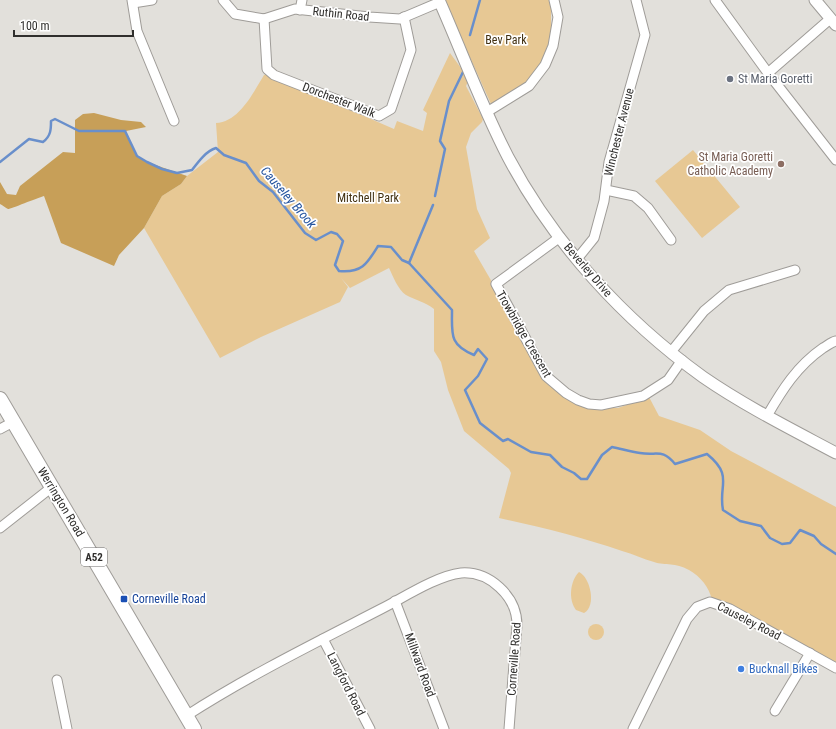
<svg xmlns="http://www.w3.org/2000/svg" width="836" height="729" viewBox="0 0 836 729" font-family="'Roboto Condensed',sans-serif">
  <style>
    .green { fill: #e7c894 }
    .forest { fill: #c79f58 }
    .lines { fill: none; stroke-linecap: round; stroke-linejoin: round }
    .stream { stroke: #698fcb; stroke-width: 2.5 }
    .minor-casing { stroke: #9f9c98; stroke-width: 11 }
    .tertiary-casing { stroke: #9f9c98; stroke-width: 13 }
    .trunk-casing { stroke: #9f9c98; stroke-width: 16 }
    .minor { stroke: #fff; stroke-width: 9 }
    .tertiary { stroke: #fff; stroke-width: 11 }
    .trunk { stroke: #fff; stroke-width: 14 }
    .worship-dot { fill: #6b7280; stroke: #fff; stroke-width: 1.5 }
    .education-dot { fill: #8d6e63; stroke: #fff; stroke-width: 1.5 }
    .transit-dot { fill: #1a4fb4; stroke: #fff; stroke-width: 1.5 }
    .shop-dot { fill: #3f7fe0; stroke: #fff; stroke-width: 1.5 }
    .labels { text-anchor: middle; stroke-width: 3.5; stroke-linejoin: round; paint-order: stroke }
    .shield { fill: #fff; stroke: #6e6d6c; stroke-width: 1 }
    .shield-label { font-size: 11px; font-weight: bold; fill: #302f2d }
    .street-label { font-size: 12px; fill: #302f2d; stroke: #fff }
    .park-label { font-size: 12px; fill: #423112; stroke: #fff }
    .worship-label { font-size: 12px; fill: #5b616d; stroke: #fff; text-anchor: start }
    .education-label { font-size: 12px; fill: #785e54; stroke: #fff; text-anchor: end }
    .transit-label { font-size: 12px; fill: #164399; stroke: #fff; text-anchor: start }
    .shop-label { font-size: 12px; fill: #366cbe; stroke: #fff; text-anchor: start }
    .water-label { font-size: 13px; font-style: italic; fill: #26559f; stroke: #fff }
  </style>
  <rect width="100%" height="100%" fill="#e2e0db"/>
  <!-- green -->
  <g class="green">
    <polygon points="444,0 551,0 551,37 540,65 525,85 491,104"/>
    <path d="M450,53L469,79L466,86L483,119L482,122L471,133L466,147L477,209L490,238L474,251L492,282L536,369L555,389L594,408H618L649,397L659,416L700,430L731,451L836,507V666L712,600C709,587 701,577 689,570C675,562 666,566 654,562C643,559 633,554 622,551C582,537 540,527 499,518L511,473L509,469L464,431L448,390L441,362L434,351V309C425,302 415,300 406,295C398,290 393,276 389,268L350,288L341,278L348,287L340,302L261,337L220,358L144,228L162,196L181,184L187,176L218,152L216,123C239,122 253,93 264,75L267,74L394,129L397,121L423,131L427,113L423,110Z"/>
    <polygon points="693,150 740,207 702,238 655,181"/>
    <path d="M579,572C590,577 597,606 584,613L576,610C568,600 570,581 579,572Z"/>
    <circle cx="596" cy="632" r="8"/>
  </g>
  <!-- forest -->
  <path class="forest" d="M94,113L121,120L141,122L146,127L126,131L137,156L147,162L187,176L181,184L162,196L144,228L119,255L114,266L61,243L44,196C37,198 11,209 8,209C6,208 2,205 0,204V182L7,194L16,195L20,186L63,152L75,153V120L83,114Z"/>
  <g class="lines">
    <!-- stream -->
    <g class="stream">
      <polyline points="470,35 480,0"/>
      <path d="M0,162L29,139L43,142C51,136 51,129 51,121L55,119L79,131H125L137,156L147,162L162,169L177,173L192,170C198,162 206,151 216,148L224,155L246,163L259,181L273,192L305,233L316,240L331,232L337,234L343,241L335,265L339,271C362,273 367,264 378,246L391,247L402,260L409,263L452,310C452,334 449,345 474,355L478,349L487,359L478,376L465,390L480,423L503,441L508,439L531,452L550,455L562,467L574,473L581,479H587L602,455L612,447C622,449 631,452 640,453C657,456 662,448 675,464L707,454C734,476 718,485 723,510L740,521L761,526L770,538L782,544L790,543L800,530L814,536L821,544L836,554"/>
      <polyline points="435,196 445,149 440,141 449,101 463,72"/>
      <polyline points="409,263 433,205"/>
    </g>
    <defs>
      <g id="minor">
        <polyline points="132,0 137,31 174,121"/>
        <polyline points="223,0 235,14 264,19 295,9 369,17 400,19 440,2"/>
        <polyline points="715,0 768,73 836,160"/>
        <polyline points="133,3 152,0"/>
        <polyline points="300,10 302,0"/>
        <polyline points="264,19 267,69 274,75 379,116 391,109 411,50 404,17"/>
        <polyline points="768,73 830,19"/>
        <polyline points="487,112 529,86 545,65 553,46 558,17 554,0"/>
        <polyline points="606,190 634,196 648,208 671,240"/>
        <polyline points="560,237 496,284 546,376 566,393 578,400 589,404 601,405 643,396 668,380 682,360"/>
        <polyline points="577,259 594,238 604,201 609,162 645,35 636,0"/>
        <polyline points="671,352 704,311 729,290 795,270"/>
        <path d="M767,416C782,390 797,366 823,348C827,346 831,342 836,341"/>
        <polyline points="0,429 13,422"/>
        <polyline points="0,528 52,487"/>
        <polyline points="395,601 444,729"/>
        <polyline points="323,639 370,729"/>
        <polyline points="57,680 67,729"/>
        <polyline points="775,711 810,653"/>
        <path d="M186,716C248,676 315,643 381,609C403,598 436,576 461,573C489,571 517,596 517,625L509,729"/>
        <polyline points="633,729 687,619 697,607 710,602 730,609 836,668"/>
      </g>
      <g id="tertiary">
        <path d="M439,0C462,52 482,107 508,157C554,244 624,320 703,377C745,406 791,429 836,453"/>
        <polyline points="815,0 836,25"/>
      </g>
      <polyline id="trunk" points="0,399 194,729"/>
    </defs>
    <!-- minor casing -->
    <use href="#minor" class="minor-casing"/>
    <!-- tertiary casing -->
    <use href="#tertiary" class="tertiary-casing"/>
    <!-- trunk casing -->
    <use href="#trunk" class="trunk-casing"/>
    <!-- minor -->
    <use href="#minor" class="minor"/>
    <!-- tertiary -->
    <use href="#tertiary" class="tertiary"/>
    <!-- trunk -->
    <use href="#trunk" class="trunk"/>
  </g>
  <!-- markers -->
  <circle class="worship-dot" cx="730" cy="79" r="4"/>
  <circle class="education-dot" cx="781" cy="164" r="4"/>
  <rect class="transit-dot" x="120" y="595" width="8" height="8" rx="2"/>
  <circle class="shop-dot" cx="741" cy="669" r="4"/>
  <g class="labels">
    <!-- shield labels -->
    <rect class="shield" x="81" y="548" width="26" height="18" rx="3"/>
    <g class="shield-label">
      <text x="94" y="561">A52</text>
    </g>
    <!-- street labels -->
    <g class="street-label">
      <text transform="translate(341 14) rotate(6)" y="4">Ruthin Road</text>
      <text transform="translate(339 100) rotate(21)" y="4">Dorchester Walk</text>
      <text transform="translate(619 132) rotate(-76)" y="4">Winchester Avenue</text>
      <text transform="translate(588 270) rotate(49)" y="4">Beverley Drive</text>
      <text transform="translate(524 334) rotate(60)" y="4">Trowbridge Crescent</text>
      <text transform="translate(61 502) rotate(59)" y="4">Werrington Road</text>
      <text transform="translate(749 621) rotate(27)" y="4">Causeley Road</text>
      <text transform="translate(514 659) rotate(-86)" y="4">Corneville Road</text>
      <text transform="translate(420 665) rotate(70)" y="4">Millward Road</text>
      <text transform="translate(346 684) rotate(63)" y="4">Langford Road</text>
    </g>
    <!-- park labels -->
    <g class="park-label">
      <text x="506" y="44">Bev Park</text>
      <text x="368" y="202">Mitchell Park</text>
    </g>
    <!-- worship labels -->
    <g class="worship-label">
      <text x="738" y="83">St Maria Goretti</text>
    </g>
    <!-- education labels -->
    <g class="education-label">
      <text x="773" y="161">St Maria Goretti<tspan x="773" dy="14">Catholic Academy</tspan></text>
    </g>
    <!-- transit labels -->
    <g class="transit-label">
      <text x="132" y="603">Corneville Road</text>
    </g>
    <!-- shop labels -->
    <g class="shop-label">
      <text x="749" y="673">Bucknall Bikes</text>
    </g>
    <!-- water labels -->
    <g class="water-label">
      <text transform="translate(289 197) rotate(49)" y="5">Causeley Brook</text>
    </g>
  </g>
  <!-- scale -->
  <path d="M14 30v6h119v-6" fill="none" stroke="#302f2d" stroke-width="2"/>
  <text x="20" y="30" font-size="12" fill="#302f2d" stroke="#ffffff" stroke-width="3" paint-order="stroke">100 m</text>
</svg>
